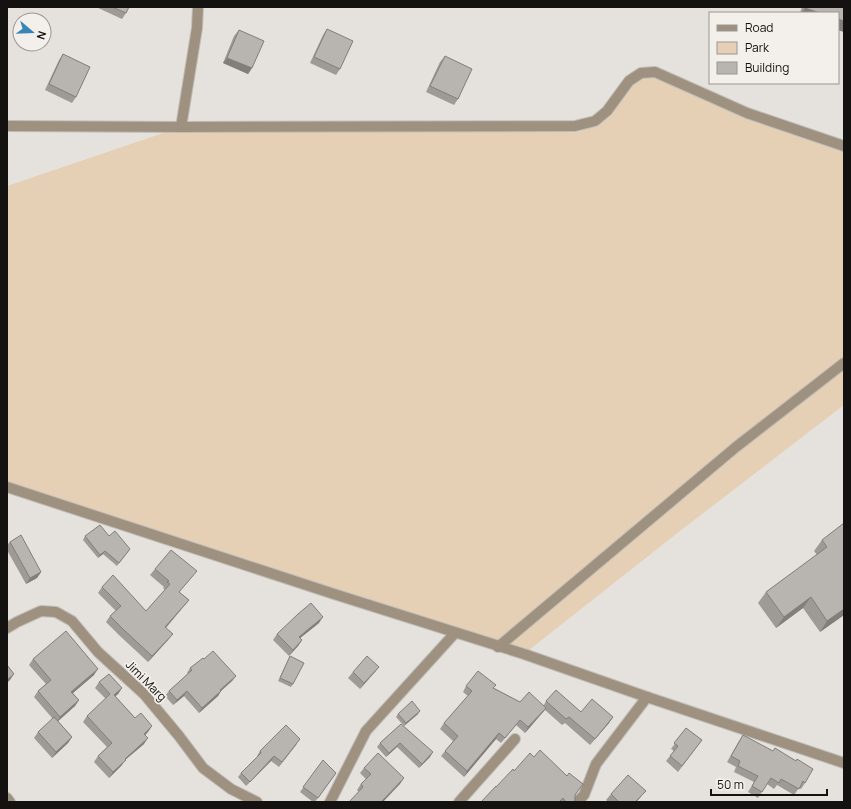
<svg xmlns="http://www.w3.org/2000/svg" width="851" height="809" viewBox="0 0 851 809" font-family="Manrope,sans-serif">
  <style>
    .green { fill: #e5d0b6 }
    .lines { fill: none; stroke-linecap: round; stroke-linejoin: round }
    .minor-casing { stroke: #bfbdb8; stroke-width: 12 }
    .minor { stroke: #9f917f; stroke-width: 10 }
    .wall { fill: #9e9b97 }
    .shaded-wall { fill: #817e7b }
    .building { fill: #b8b4b0; stroke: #817e7b }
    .labels { text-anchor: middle; stroke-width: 3.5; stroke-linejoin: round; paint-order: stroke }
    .street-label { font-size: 12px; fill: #131210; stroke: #f3efea }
  </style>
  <rect width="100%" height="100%" fill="#e5e2dd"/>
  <!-- green -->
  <polygon class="green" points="655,72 844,146 844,405 680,531 524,654 7,487 7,186 181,127 575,126 595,121 629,81"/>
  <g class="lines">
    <defs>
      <g id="minor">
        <polyline points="7,126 181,127 575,126 595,121 607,111 629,81 641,73 655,72 747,113 844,146"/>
        <polyline points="181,127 197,28 198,7"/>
        <polyline points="7,487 334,594 524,654 647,697 844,763"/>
        <polyline points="7,628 17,622 41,611 56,612 72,621 98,652 144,694 179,736 203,768 231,789 257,802"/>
        <polyline points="498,647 736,447 844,363"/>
        <polyline points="7,798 10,802"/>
        <polyline points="330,802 366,731 455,633"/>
        <polyline points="459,802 515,739"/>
        <polyline points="577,802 584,795 596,764 647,697"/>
      </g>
    </defs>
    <!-- minor casing -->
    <use href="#minor" class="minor-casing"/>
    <!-- minor -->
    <use href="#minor" class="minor"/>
  </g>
  <!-- wall -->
  <g class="wall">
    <polygon points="96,7 129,7 126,13 122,19"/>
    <polygon points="802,7 844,7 844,32 838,30 838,13 800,13"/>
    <polygon points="327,29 340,69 336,75 310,63 323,35"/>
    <polygon points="239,30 252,68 248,74 223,63 234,36"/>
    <polygon points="63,54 76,97 72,103 45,90 59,60"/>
    <polygon points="445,56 458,99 454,105 426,92 440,62"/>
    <polygon points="844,523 844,615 820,632 803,608 776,628 758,603 766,592 817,555 814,551 822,540"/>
    <polygon points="85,536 109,536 130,549 117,566 103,554 98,558 83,540"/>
    <polygon points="10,542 41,572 37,578 26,584 7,550 7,545"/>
    <polygon points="155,569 192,577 179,592 189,600 184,606 166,628 168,640 148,662 120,636 106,622 110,616 116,611 98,593 102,587 146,611 165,590 163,588 164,587 150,575"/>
    <polygon points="319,623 300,638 302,640 298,646 289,656 273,640 277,634"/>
    <polygon points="290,656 293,684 291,687 278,681"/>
    <polygon points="33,659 94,675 73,693 79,700 75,706 58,721 72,737 68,743 52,758 34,738 38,732 53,719 34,697 38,691 46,684 29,665"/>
    <polygon points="204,659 236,676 232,681 221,691 218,696 199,713 184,696 173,705 165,696 169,691 188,674 187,673 190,668"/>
    <polygon points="379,667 374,673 360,689 348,678 353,672"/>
    <polygon points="99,682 122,688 118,694 115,696 148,732 145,735 144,744 125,760 122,765 109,778 94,762 98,756 107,747 83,722 87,716 106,699 95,688"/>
    <polygon points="466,686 494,688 520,702 544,705 546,701 581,712 613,717 609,723 590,745 565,723 562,725 545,710 525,733 516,725 501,743 496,739 464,777 441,756 453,741 440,729 444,723 468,696 463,692"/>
    <polygon points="398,714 418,714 404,726 396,717"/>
    <polygon points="401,724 430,757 419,768 397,747 386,757 377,747 380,743"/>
    <polygon points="686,728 702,740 678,772 666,761 674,751 671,749"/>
    <polygon points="743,735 805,783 801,789 799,788 794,795 777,785 774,789 767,784 758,798 748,792 754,782 734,772 736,767 727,762 739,741"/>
    <polygon points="297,744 279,767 271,761 246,786 238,777 241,773 258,756 257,756 260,751"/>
    <polygon points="534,757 583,784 575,795 574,802 481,802 496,787 514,771"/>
    <polygon points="323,760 336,773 315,802 313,802 300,792"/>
    <polygon points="364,768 400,784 359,792 357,790 361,784 366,779 360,773"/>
    <polygon points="611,794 641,797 636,802 608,802 606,800"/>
  </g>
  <!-- shaded-wall -->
  <g class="shaded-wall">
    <polygon points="805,8 820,13 802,13"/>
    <polygon points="838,19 844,21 844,32 838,30"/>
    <polygon points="227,58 252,68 248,74 223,63"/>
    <polygon points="105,551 103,554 98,558 100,555"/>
    <polygon points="41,572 37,578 26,584 30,578"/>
    <polygon points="811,597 803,608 776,628 784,617"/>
    <polygon points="189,600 184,606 161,633 165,627"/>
    <polygon points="844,609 844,615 820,632 827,621"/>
    <polygon points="323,617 319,623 294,643 299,637"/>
    <polygon points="173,634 168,640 148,662 152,656"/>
    <polygon points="302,640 298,646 289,656 293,650"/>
    <polygon points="379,667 374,673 360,689 364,683"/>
    <polygon points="98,669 94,675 67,698 71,692"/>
    <polygon points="14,674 10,680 7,683 7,680"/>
    <polygon points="236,676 232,681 221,691 218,696 199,713 202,708"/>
    <polygon points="122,688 118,694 110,701 114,695"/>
    <polygon points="187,691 184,696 173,705 177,700"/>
    <polygon points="79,700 75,706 56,723 60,717"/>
    <polygon points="546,708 542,713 525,733 528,727"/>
    <polygon points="420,711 418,714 404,726 406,723"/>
    <polygon points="613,717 609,723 590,745 595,739"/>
    <polygon points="152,726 148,732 140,740 144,734"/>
    <polygon points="499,733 496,739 464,777 467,771"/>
    <polygon points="72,737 68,743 52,758 56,752"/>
    <polygon points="148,738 144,744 125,760 122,765 109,778 113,772 125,759"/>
    <polygon points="400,743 397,747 386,757 389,753"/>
    <polygon points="433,752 430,757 419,768 422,764"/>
    <polygon points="274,756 271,761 246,786 250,782"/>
    <polygon points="404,778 400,784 383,802 381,802"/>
    <polygon points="646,791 636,802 635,802"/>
  </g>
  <!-- building -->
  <g class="building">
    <polygon points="112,7 129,7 126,13"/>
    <polygon points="806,7 844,7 844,21 838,19 838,13 820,13 805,8"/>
    <polygon points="327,29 353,41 340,69 314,57"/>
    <polygon points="239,30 264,41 252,68 227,58"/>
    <polygon points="63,54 90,67 76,97 49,84"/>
    <polygon points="445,56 472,69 458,99 430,86"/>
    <polygon points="844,523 844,609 827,621 811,597 784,617 766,592 827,547 822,540"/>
    <polygon points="100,525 109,536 115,531 130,549 119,563 105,551 100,555 85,536"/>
    <polygon points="21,535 41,572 30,578 10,542"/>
    <polygon points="171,550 197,571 179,592 189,600 165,627 173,634 152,656 124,630 110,616 121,606 102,587 113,575 146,611 170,584 167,582 169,581 155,569"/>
    <polygon points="311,603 323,617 299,637 302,640 293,650 277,634 298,614"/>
    <polygon points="66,631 98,669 71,692 79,700 60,717 38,691 51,680 33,659"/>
    <polygon points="213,651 236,676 220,690 221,691 202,708 187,691 177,700 169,691 192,670 190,668 203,658 204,659"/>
    <polygon points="290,656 304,663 293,684 280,678"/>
    <polygon points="367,656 379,667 364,683 353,672"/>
    <polygon points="7,665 14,674 7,680"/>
    <polygon points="478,671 496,685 493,688 520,702 529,692 546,708 528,727 520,720 505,738 499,733 467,771 445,751 458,736 444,723 472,691 466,686"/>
    <polygon points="109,674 122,688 114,695 135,718 141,713 152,726 144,734 148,738 125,759 126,760 113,772 98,756 112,743 87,716 110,694 99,682"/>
    <polygon points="556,690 581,712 592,699 613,717 595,739 569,717 566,719 546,701"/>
    <polygon points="412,701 420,711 406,723 398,714"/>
    <polygon points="54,717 72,737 56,752 38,732"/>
    <polygon points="401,724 433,752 422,764 400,743 389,753 380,743"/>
    <polygon points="286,725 300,739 282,762 274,756 250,782 241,773 261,753 260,751"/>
    <polygon points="686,728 702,740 682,766 670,756 678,746 674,743"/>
    <polygon points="743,735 773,751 775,748 796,761 797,759 813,769 805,783 803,781 799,789 781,779 779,783 771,778 762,792 752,786 758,776 738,766 740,761 731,756"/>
    <polygon points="540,750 567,776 569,773 583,784 575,795 575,800 574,802 566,802 563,798 559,802 481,802 496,786 496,787 513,769 514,771 530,753 534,757"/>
    <polygon points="378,753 404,778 381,802 349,802 363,787 361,784 371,774 364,768"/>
    <polygon points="323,760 336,773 318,798 303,787"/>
    <polygon points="628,775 646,791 635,802 619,802 611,794"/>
  </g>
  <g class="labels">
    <!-- street labels -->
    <g class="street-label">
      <text transform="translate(146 681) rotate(45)" y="4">Jimi Marg</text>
    </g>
  </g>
  <!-- border -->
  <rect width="851" height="809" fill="none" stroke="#131210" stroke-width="16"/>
  <!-- legend -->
  <rect x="709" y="12" width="130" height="72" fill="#f3efea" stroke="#999793"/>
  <rect x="717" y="25" width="20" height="6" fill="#9f917f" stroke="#999793"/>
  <text x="745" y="32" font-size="12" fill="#131210">Road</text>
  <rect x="717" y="42" width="20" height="12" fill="#e5d0b6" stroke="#999793"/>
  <text x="745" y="52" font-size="12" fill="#131210">Park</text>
  <rect x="717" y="62" width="20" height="12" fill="#b8b4b0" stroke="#999793"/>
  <text x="745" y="72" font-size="12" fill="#131210">Building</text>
  <!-- north arrow -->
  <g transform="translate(32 32) rotate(109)"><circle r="19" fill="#f3efea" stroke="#999793"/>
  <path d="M0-3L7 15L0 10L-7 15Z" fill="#3686b8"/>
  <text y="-6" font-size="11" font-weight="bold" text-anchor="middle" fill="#131210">N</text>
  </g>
  <!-- scale -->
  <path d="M711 789v6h116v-6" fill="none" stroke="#131210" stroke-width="2"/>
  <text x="717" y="789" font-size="12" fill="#131210" stroke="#f3efea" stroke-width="3" paint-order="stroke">50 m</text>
</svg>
